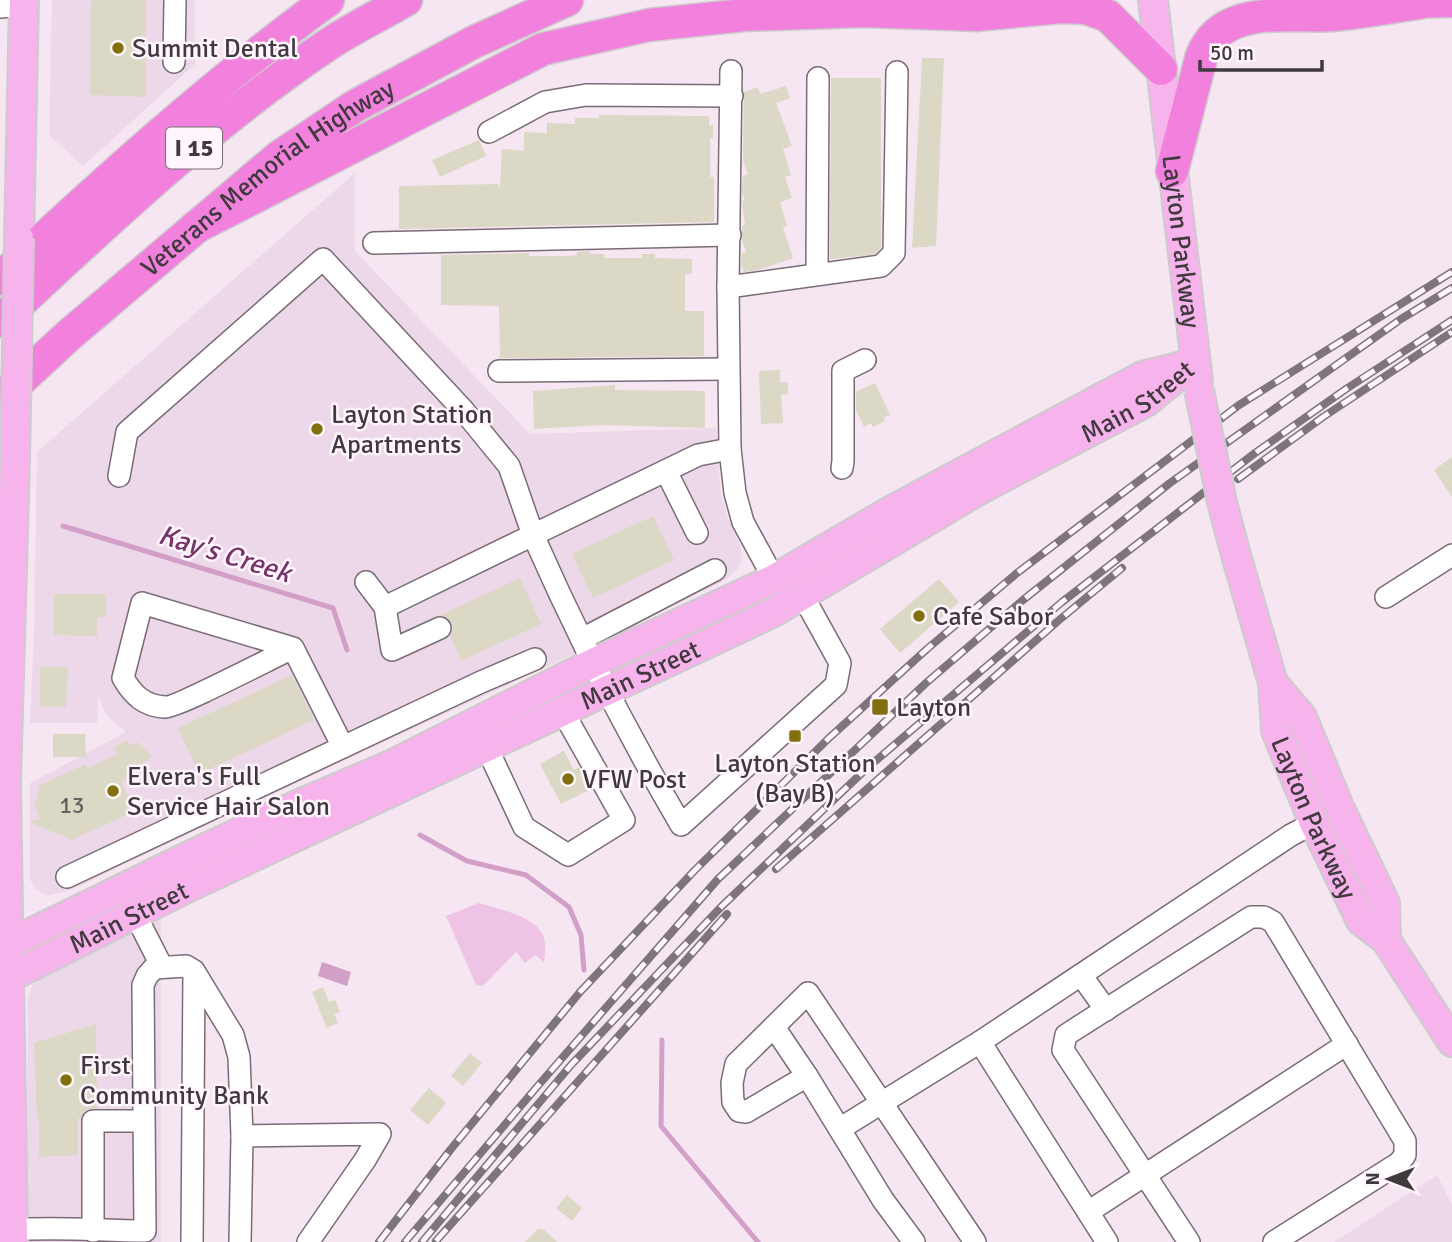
<svg xmlns="http://www.w3.org/2000/svg" width="1452" height="1242" viewBox="0 0 1452 1242" font-family="Signika,sans-serif">
  <style>
    .built { fill: #edd8e9 }
    .green { fill: #efc3e5 }
    .water { fill: #d29fc8 }
    .lines { fill: none; stroke-linecap: round; stroke-linejoin: round }
    .stream { stroke: #d29fc8; stroke-width: 5 }
    .building { fill: #dbd8c6 }
    .minor-casing { stroke: #7a6c76; stroke-width: 24 }
    .major-casing { stroke: #cdcccd; stroke-width: 32 }
    .highway-casing { stroke: #cdcccd; stroke-width: 35 }
    .minor { stroke: #fff; stroke-width: 21 }
    .major { stroke: #f7b3eb; stroke-width: 28 }
    .highway { stroke: #f281de; stroke-width: 32 }
    .rail-casing { stroke: #7e747b; stroke-width: 8 }
    .rail { stroke: #fff5fd; stroke-width: 5; stroke-dasharray: 16; stroke-linecap: butt }
    .major-bridge-casing { stroke: #cdcccd; stroke-width: 32; stroke-linecap: butt }
    .major-bridge { stroke: #f7b3eb; stroke-width: 28 }
    .poi-dot { fill: #826f0e; stroke: #fff5fd; stroke-width: 2.5 }
    .labels { text-anchor: middle; stroke-width: 5; stroke-linejoin: round; paint-order: stroke }
    .number-label { font-size: 23px; fill: #676160 }
    .shield { fill: #fff5fd; stroke: #797177; stroke-width: 2 }
    .shield-label { font-size: 24px; font-weight: bold; fill: #40393e }
    .poi-label { font-size: 26px; fill: #40393e; stroke: #fff5fd; text-anchor: start }
    .street-label { font-size: 26px; fill: #40393e; stroke: #fff5fd }
    .water-label { font-size: 28px; font-style: italic; fill: #743569; stroke: #fff5fd }
  </style>
  <rect width="100%" height="100%" fill="#f6e6f2"/>
  <!-- built -->
  <g class="built">
    <polygon points="52,0 195,0 195,64 83,166 49,135"/>
    <polygon points="355,173 355,251 530,434 716,428 721,496 728,518 741,547 741,562 738,569 722,582 566,658 263,798 71,890 47,896 37,890 30,880 30,783 126,732 107,716 98,695 97,723 30,723 34,631 37,452"/>
    <polygon points="161,917 161,1242 26,1242 28,1000 30,990 35,982 43,975"/>
    <polygon points="1437,1175 1452,1204 1452,1242 1334,1242"/>
  </g>
  <!-- green -->
  <path class="green" d="M479,903C498,909 533,915 543,935C546,943 545,954 544,962L535,955L525,963L516,952L483,986L476,985L446,916Z"/>
  <!-- water -->
  <polygon class="water" points="322,962 351,972 347,986 318,976"/>
  <g class="lines">
    <!-- stream -->
    <g class="stream">
      <polyline points="63,526 333,608 347,650"/>
      <polyline points="420,835 467,861 526,875 569,907 581,935 584,970"/>
      <polyline points="662,1040 661,1126 758,1242"/>
    </g>
  </g>
  <!-- building -->
  <g class="building">
    <polygon points="91,0 146,0 146,97 90,95"/>
    <polygon points="922,58 944,58 936,246 912,248"/>
    <polygon points="831,78 881,78 881,248 875,254 833,259 830,259"/>
    <polygon points="786,86 790,98 776,103 792,146 783,149 791,175 785,177 792,198 780,202 787,226 783,228 793,258 758,270 744,272 741,264 742,253 746,252 742,240 742,226 745,225 742,201 745,200 742,192 743,176 748,174 743,160 744,92 758,87 760,94"/>
    <polygon points="599,115 709,116 709,125 713,125 713,138 710,138 710,177 714,177 714,222 399,229 399,186 498,184 500,188 502,149 524,151 524,132 547,133 547,123 575,124 575,118 599,118"/>
    <polygon points="479,140 486,156 440,177 432,160"/>
    <polygon points="590,251 590,254 604,254 604,258 642,258 642,254 655,254 655,258 692,259 692,274 685,274 685,311 704,311 704,356 500,358 499,306 441,305 441,255 529,253 529,256 568,256 577,255 577,252"/>
    <polygon points="780,370 780,382 788,382 788,394 781,395 783,423 761,424 759,371"/>
    <polygon points="875,383 890,415 883,418 885,421 873,427 871,423 864,427 856,410 856,392"/>
    <polygon points="615,385 615,390 705,391 705,428 603,425 534,429 533,391"/>
    <polygon points="1452,457 1452,497 1434,470"/>
    <polygon points="653,516 674,560 593,598 572,554"/>
    <polygon points="520,578 541,624 461,661 450,636 453,630 452,622 441,615"/>
    <polygon points="939,579 959,602 900,653 880,629"/>
    <polygon points="54,594 106,594 106,617 97,617 97,636 54,635"/>
    <polygon points="40,667 68,667 66,707 40,707"/>
    <polygon points="292,675 314,720 199,774 178,728"/>
    <polygon points="53,734 85,734 86,757 53,757"/>
    <polygon points="127,740 132,746 137,742 152,756 121,782 135,811 72,840 29,822 40,819 34,801 38,798 37,793 40,792 38,786 86,764 86,769 118,754 113,748"/>
    <polygon points="564,751 574,770 579,767 591,789 561,804 540,764"/>
    <polygon points="323,987 329,1002 335,1000 340,1012 334,1014 338,1023 327,1028 312,992"/>
    <polygon points="96,1024 97,1108 87,1109 81,1118 78,1118 78,1155 39,1157 39,1118 37,1118 34,1043"/>
    <polygon points="470,1053 482,1063 463,1086 451,1076"/>
    <polygon points="429,1088 446,1103 428,1125 410,1110"/>
    <polygon points="567,1195 582,1208 572,1221 556,1208"/>
    <polygon points="538,1229 543,1229 557,1242 525,1242"/>
  </g>
  <g class="lines">
    <defs>
      <g id="minor">
        <polyline points="0,7 24,5"/>
        <polyline points="174,62 175,0"/>
        <polyline points="731,71 728,287 730,449 735,493 743,522 774,579"/>
        <polyline points="489,132 545,102 586,95 732,96"/>
        <polyline points="374,243 730,235"/>
        <polyline points="817,274 818,78"/>
        <polyline points="728,287 881,266 894,253 897,72"/>
        <polyline points="499,371 728,369"/>
        <polyline points="842,468 843,461 843,371 865,360"/>
        <polyline points="666,471 697,533"/>
        <polyline points="119,476 127,432 323,259 464,411 509,466 533,535 698,455 730,449"/>
        <polyline points="366,582 385,607 392,650 440,628"/>
        <polyline points="1386,597 1452,555"/>
        <path d="M385,607L533,535C577,635 626,731 681,825L836,685L840,663L803,596"/>
        <polyline points="582,639 715,570"/>
        <path d="M293,648C275,656 176,708 165,707C144,706 133,695 123,678L142,603L293,648L343,747"/>
        <polyline points="487,748 524,827 568,855 624,820 563,712"/>
        <polyline points="67,877 481,682 535,659"/>
        <polyline points="135,914 162,967"/>
        <polyline points="1081,975 1106,1010"/>
        <polyline points="774,1027 807,1076"/>
        <polyline points="841,1128 980,1042"/>
        <polyline points="242,1136 380,1134 365,1160 308,1242"/>
        <polyline points="1088,1212 1347,1044"/>
        <path d="M12,1230C56,1226 101,1231 145,1231L143,985L147,976L154,968L186,966L194,971L233,1035L239,1057L242,1136L240,1242"/>
        <polyline points="93,1231 93,1121 143,1121"/>
        <polyline points="192,1242 194,971"/>
        <polyline points="914,1242 883,1200 807,1076 746,1112 739,1111 733,1102 732,1083 736,1064 808,993 975,1242"/>
        <polyline points="1107,1242 980,1042 1291,835 1314,823"/>
        <polyline points="1189,1242 1063,1050 1066,1035 1251,917 1264,917 1273,922 1405,1141 1405,1155 1399,1163 1274,1242"/>
      </g>
      <g id="major">
        <path id="s1" d="M1153,0L1198,381"/>
        <polyline points="19,238 24,0"/>
        <path id="s2" d="M1236,555L1273,683L1276,731L1314,823L1361,921L1386,940L1452,1042"/>
        <polyline points="1273,683 1302,717 1340,809 1385,903 1386,940"/>
        <polyline points="0,948 191,855 297,805 393,764 593,663 774,579 890,511 1142,376 1186,365"/>
        <path id="s3" d="M0,982L191,886L774,612L979,490L1146,402L1195,362"/>
        <polyline points="13,1242 6,781 15,461"/>
      </g>
      <g id="highway">
        <polyline points="1399,2 1452,1"/>
        <path d="M1172,171L1201,58C1221,3 1286,18 1333,15C1362,13 1390,7 1419,3"/>
        <polyline points="196,227 543,49 649,25 744,15 862,11 976,15 1062,7 1085,8 1108,16 1161,69"/>
        <path d="M0,279C105,181 211,85 328,0"/>
        <path d="M0,321C106,223 211,122 332,42C355,27 382,14 406,0"/>
        <path id="s4" d="M0,399L69,335L279,157L355,106L474,42L567,0"/>
      </g>
    </defs>
    <!-- minor casing -->
    <use href="#minor" class="minor-casing"/>
    <!-- major casing -->
    <use href="#major" class="major-casing"/>
    <!-- highway casing -->
    <use href="#highway" class="highway-casing"/>
    <!-- minor -->
    <use href="#minor" class="minor"/>
    <!-- major -->
    <use href="#major" class="major"/>
    <!-- highway -->
    <use href="#highway" class="highway"/>
    <defs>
      <g id="rail">
        <polyline points="1238,479 1323,417 1452,332"/>
        <polyline points="776,869 1058,621 1122,568"/>
        <polyline points="436,1241 727,914"/>
        <polyline points="379,1242 451,1149 580,992 695,870 829,738 927,649 1017,573 1239,405 1452,272"/>
        <polyline points="405,1242 536,1088 718,879 926,683 1023,600 1170,483 1401,319 1452,288"/>
        <polyline points="422,1242 571,1065 721,907 866,769 1062,602 1255,453 1346,389 1452,320"/>
      </g>
    </defs>
    <!-- rail casing -->
    <use href="#rail" class="rail-casing"/>
    <!-- rail -->
    <use href="#rail" class="rail"/>
    <defs>
      <g id="major-bridge">
        <polyline points="1199,390 1222,502 1236,555"/>
        <polyline points="15,461 19,238"/>
      </g>
    </defs>
    <!-- major-bridge casing -->
    <use href="#major-bridge" class="major-bridge-casing"/>
    <!-- major-bridge -->
    <use href="#major-bridge" class="major-bridge"/>
  </g>
  <!-- markers -->
  <g class="poi-dot">
    <circle cx="118" cy="48" r="7"/>
    <circle cx="317" cy="429" r="7"/>
    <circle cx="919" cy="616" r="7"/>
    <rect x="871" y="698" width="18" height="18" rx="3.5"/>
    <rect x="788" y="729" width="14" height="14" rx="3.5"/>
    <circle cx="568" cy="779" r="7"/>
    <circle cx="113" cy="791" r="7"/>
    <circle cx="66" cy="1080" r="7"/>
  </g>
  <g class="labels">
    <!-- number labels -->
    <g class="number-label">
      <text x="72" y="813">13</text>
    </g>
    <!-- shield labels -->
    <rect class="shield" x="166" y="127.5" width="56" height="41" rx="5"/>
    <g class="shield-label">
      <text x="194" y="156">I 15</text>
    </g>
    <!-- poi labels -->
    <g class="poi-label">
      <text x="132" y="57">Summit Dental</text>
      <text x="331" y="423">Layton Station<tspan x="331" dy="30">Apartments</tspan></text>
      <text x="933" y="625">Cafe Sabor</text>
      <text x="896" y="716">Layton</text>
      <text x="795" y="772" text-anchor="middle">Layton Station<tspan x="795" dy="30">(Bay B)</tspan></text>
      <text x="127" y="785">Elvera's Full<tspan x="127" dy="30">Service Hair Salon</tspan></text>
      <text x="582" y="788">VFW Post</text>
      <text x="80" y="1074">First<tspan x="80" dy="30">Community Bank</tspan></text>
    </g>
    <!-- street labels -->
    <g class="street-label">
      <text dy="9" stroke="none"><textPath href="#s4" startOffset="348">Veterans Memorial Highway</textPath></text>
      <text dy="9" stroke="none"><textPath href="#s1" startOffset="243">Layton Parkway</textPath></text>
      <text dy="9" stroke="none"><textPath href="#s3" startOffset="1278">Main Street</textPath></text>
      <text dy="9" stroke="none"><textPath href="#s3" startOffset="710">Main Street</textPath></text>
      <text dy="9" stroke="none"><textPath href="#s2" startOffset="276">Layton Parkway</textPath></text>
      <text dy="9" stroke="none"><textPath href="#s3" startOffset="144">Main Street</textPath></text>
    </g>
    <!-- water labels -->
    <g class="water-label">
      <text transform="translate(225 553) rotate(17)" y="10">Kay's Creek</text>
    </g>
  </g>
  <!-- north arrow -->
  <g transform="translate(1389 1179) rotate(270)" stroke="#fff5fd" stroke-width="5" paint-order="stroke">
  <path d="M0-5L12 26L0 18L-12 26Z" fill="#40393e"/>
  <text y="-10" font-size="19" font-weight="bold" text-anchor="middle" fill="#40393e">N</text>
  </g>
  <!-- scale -->
  <path d="M1200 60v10h122v-10" fill="none" stroke="#40393e" stroke-width="3.5"/>
  <text x="1210" y="60" font-size="21" fill="#40393e" stroke="#fff5fd" stroke-width="5" paint-order="stroke">50 m</text>
</svg>
